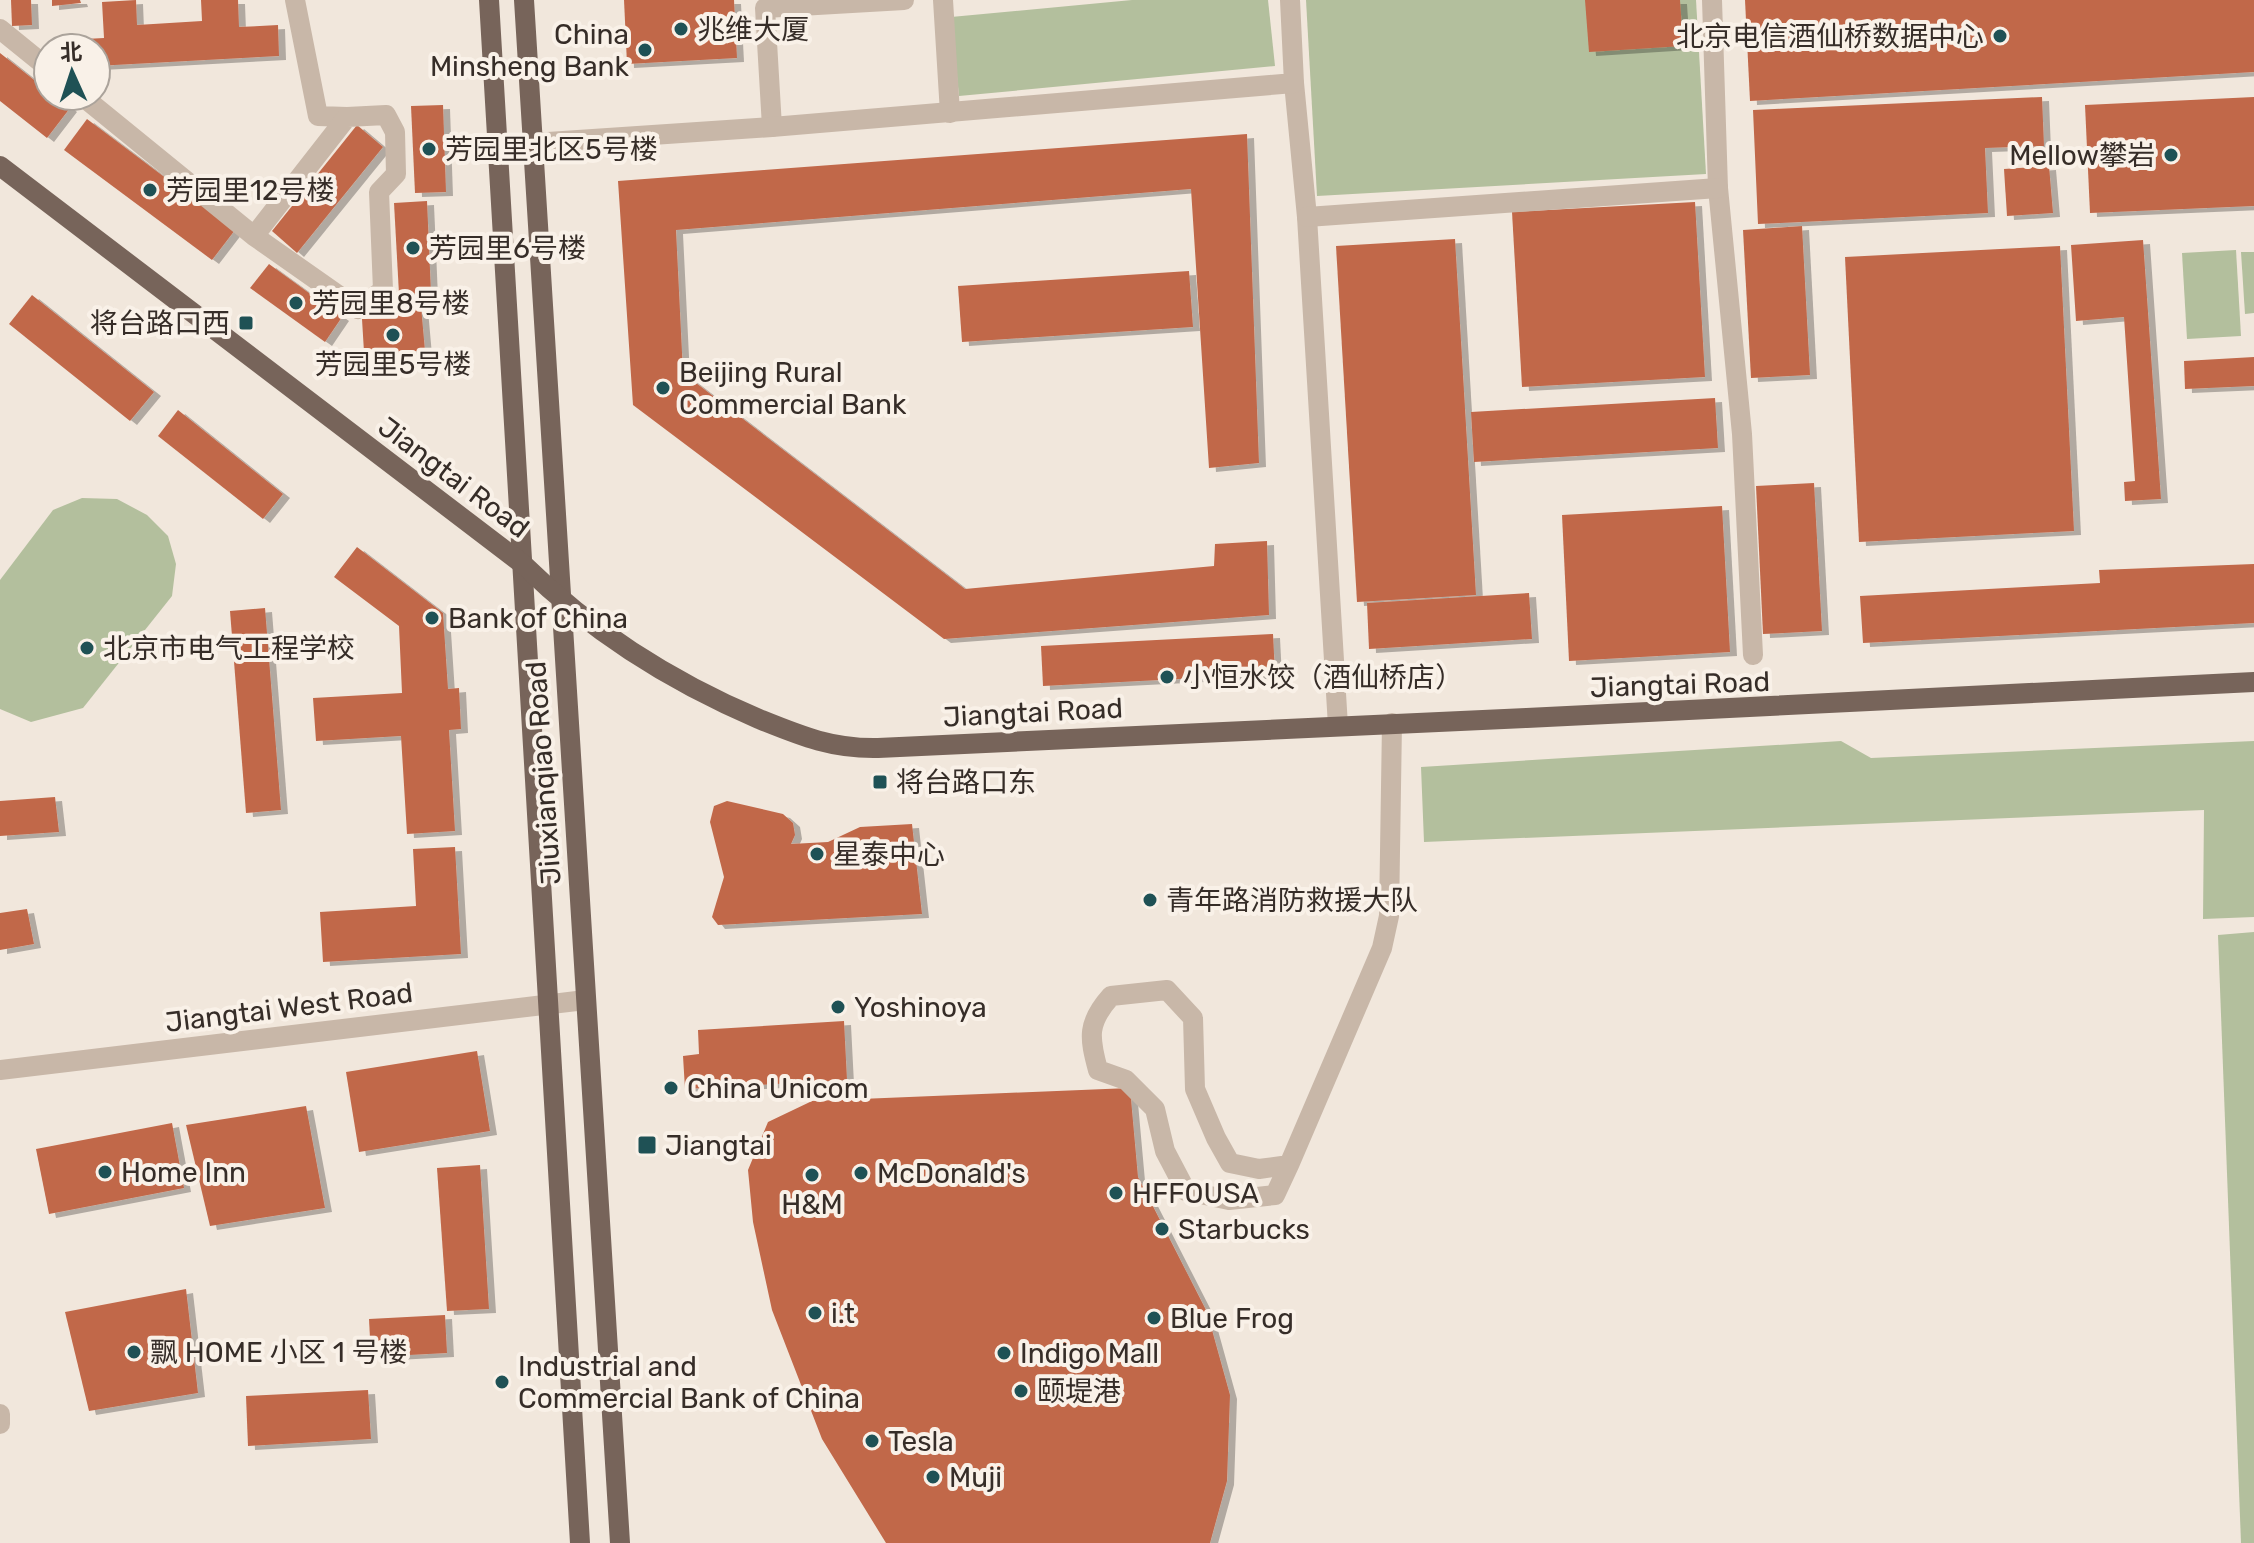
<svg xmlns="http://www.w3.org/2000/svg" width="2254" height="1543" viewBox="0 0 2254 1543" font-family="Rubik,'Noto Sans SC',sans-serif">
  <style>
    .green { fill: #b3bf9d }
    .building { fill: #c1684a; filter: url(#shadow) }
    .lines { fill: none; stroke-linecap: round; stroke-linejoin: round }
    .minor { stroke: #c8b7a8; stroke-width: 20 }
    .major { stroke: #77645a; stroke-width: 20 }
    .poi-dot { fill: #1f5155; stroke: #f9f1e8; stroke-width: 3 }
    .labels { text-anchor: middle; stroke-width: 8; stroke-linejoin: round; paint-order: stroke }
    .poi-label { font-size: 28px; fill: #362d28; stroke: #f9f1e8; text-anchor: start }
    .street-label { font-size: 28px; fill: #362d28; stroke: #f9f1e8 }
  </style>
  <defs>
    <filter id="shadow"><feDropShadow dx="7" dy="4" stdDeviation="0" flood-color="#0004"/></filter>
  </defs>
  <rect width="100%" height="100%" fill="#f1e7dc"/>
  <!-- green -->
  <g class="green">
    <polygon points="1132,0 1268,0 1275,66 959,96 951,17"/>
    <polygon points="1306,0 1696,0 1706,174 1317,196"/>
    <polygon points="2236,250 2241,336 2187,339 2182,253"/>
    <polygon points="2241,252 2254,252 2254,313 2245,314"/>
    <polygon points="82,498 117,499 147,515 168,536 176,564 172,596 83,708 31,722 0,709 0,580 53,510"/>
    <polygon points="1841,741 1871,758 2254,741 2254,917 2203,919 2204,810 1424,842 1421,767"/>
    <polygon points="2254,932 2254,1543 2241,1543 2218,935"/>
  </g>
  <!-- building -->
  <g class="building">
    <polygon points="11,0 31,0 32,25 12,26"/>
    <polygon points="52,0 80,0 81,3 52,6"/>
    <polygon points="136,0 137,25 202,21 201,0 238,0 239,27 278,25 279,56 96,66 96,48 66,48 66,40 104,38 102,2"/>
    <polygon points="624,0 734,0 737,58 627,64"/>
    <polygon points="1585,0 1680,0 1683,46 1589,52"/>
    <polygon points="1745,0 2254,0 2254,72 1750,101"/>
    <polygon points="0,53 48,91 48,96 55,96 70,108 47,138 0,101"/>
    <polygon points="2042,97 2044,146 1985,148 1988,213 1758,224 1753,110"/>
    <polygon points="2254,97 2254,206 2090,213 2085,105"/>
    <polygon points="443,105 446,192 415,193 411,106"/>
    <polygon points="87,119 235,230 212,260 64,150"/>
    <polygon points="357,125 383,147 297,253 272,231"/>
    <polygon points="1247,134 1259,463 1209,468 1191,189 676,230 683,373 965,589 1214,566 1215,544 1267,541 1269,615 944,639 633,405 618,181"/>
    <polygon points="2049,166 2053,213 2007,216 2004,169"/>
    <polygon points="427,201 431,293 399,294 394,203"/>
    <polygon points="1695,202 1705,377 1522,387 1512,212"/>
    <polygon points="1802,226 1810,375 1751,378 1743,230"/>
    <polygon points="1455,239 1476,595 1357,602 1336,246"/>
    <polygon points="2143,240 2161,499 2125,501 2124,482 2135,481 2124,317 2076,321 2071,245"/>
    <polygon points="2060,246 2074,531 1859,542 1845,257"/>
    <polygon points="269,264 342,317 325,342 250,288"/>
    <polygon points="1189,271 1193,327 962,342 958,286"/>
    <polygon points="32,295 154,392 130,421 9,324"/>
    <polygon points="421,306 425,351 364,352 362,319 393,318 392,307"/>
    <polygon points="2254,357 2254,386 2185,389 2184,361"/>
    <polygon points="1715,398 1718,448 1474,462 1471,412"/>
    <polygon points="178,410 283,494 263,519 158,436"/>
    <polygon points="1814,483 1822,631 1763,634 1756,486"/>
    <polygon points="1722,506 1730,652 1569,661 1562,515"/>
    <polygon points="357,547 443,613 448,689 459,688 461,729 449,730 455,831 407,834 401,736 316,741 313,698 402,693 399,626 334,577"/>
    <polygon points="2254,564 2254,623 1863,643 1860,596 2100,583 2099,570"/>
    <polygon points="1529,593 1532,639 1369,649 1367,603"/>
    <polygon points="265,608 281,810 246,813 230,611"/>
    <polygon points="1273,634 1275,674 1043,686 1041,646"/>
    <polygon points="55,797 59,832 0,836 0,801"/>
    <polygon points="727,801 783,814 793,823 795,835 791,844 828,842 860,827 912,824 922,914 718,925 712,917 724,877 710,822 714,806"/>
    <polygon points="455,847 461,954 323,962 320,912 416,906 413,849"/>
    <polygon points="27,909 34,944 0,950 0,913"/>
    <polygon points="844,1021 847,1080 685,1089 683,1056 699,1054 698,1030"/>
    <polygon points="477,1051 490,1131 359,1152 346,1072"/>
    <polygon points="1130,1088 1138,1177 1207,1312 1230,1395 1227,1481 1210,1543 886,1543 822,1439 772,1310 753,1222 748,1170 768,1122 812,1101"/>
    <polygon points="306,1106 325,1208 210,1226 186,1125"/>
    <polygon points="172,1123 184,1188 49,1214 36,1149"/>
    <polygon points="480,1165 489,1309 447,1311 437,1168"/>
    <polygon points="186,1289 198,1393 89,1411 65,1312"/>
    <polygon points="445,1315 447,1353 371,1357 369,1319"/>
    <polygon points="368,1390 371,1439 248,1446 246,1396"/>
  </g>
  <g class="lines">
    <!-- minor -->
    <g class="minor">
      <polyline points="295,0 318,116 347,117"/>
      <polyline points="943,0 950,113"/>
      <polyline points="1712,0 1718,188 1742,434 1753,655"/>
      <polyline points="0,29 48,68"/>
      <polyline points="1294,83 1307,217 1338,726"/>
      <polyline points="82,96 254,236 358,309 383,290 379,192 396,174 395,132 386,115 347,117 254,236"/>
      <polyline points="772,127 765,8 904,0"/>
      <polyline points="533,143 772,127 1294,83 1290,0"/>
      <polyline points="1307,217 1718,188"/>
      <polyline points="0,1070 585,1000"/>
      <path d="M1289,1165L1275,1195L1229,1200L1186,1191L1165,1151L1155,1109L1126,1080L1098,1070C1089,1037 1087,1023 1111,996L1167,990L1193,1018L1195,1089L1216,1138L1230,1163L1259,1169L1289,1165L1382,948L1389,916L1392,723"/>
      <polyline points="0,1414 0,1424"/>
    </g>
    <!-- major -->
    <g class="major">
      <polyline points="489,0 580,1543"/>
      <polyline points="524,0 620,1543"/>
      <path d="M0,166L524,565C591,631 672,682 759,719C801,736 832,749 878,748C1337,726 1795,707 2254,682"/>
    </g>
  </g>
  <!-- markers -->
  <g class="poi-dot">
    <circle cx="681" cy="29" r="8"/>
    <circle cx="2000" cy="36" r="8"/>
    <circle cx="645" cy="50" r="8"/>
    <circle cx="429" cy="149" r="8"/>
    <circle cx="2171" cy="155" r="8"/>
    <circle cx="150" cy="190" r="8"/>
    <circle cx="413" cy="248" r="8"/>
    <circle cx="296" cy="303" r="8"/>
    <rect x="238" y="315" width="16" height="16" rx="4"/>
    <circle cx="393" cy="335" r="8"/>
    <circle cx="663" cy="388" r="8"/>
    <circle cx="432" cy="618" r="8"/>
    <circle cx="87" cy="648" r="8"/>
    <circle cx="1167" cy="677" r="8"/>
    <rect x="872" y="774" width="16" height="16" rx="4"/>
    <circle cx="817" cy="854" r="8"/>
    <circle cx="1150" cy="900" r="8"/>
    <circle cx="838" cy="1007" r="8"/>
    <circle cx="671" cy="1088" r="8"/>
    <rect x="637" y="1135" width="20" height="20" rx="4"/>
    <circle cx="105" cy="1172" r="8"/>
    <circle cx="861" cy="1173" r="8"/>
    <circle cx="812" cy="1175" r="8"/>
    <circle cx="1116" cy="1193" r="8"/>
    <circle cx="1162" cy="1229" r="8"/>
    <circle cx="815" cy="1313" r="8"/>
    <circle cx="1154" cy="1318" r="8"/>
    <circle cx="134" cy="1352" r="8"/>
    <circle cx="1004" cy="1353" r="8"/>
    <circle cx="502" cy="1382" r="8"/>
    <circle cx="1021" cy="1391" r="8"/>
    <circle cx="872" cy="1441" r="8"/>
    <circle cx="933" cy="1477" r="8"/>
  </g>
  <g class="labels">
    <!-- poi labels -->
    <g class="poi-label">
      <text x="697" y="39">兆维大厦</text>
      <text x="629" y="44" text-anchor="end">China<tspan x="629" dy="32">Minsheng Bank</tspan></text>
      <text x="1984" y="46" text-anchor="end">北京电信酒仙桥数据中心</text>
      <text x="445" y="159">芳园里北区5号楼</text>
      <text x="2155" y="165" text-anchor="end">Mellow攀岩</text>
      <text x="166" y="200">芳园里12号楼</text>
      <text x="429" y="258">芳园里6号楼</text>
      <text x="312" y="313">芳园里8号楼</text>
      <text x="230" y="333" text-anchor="end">将台路口西</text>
      <text x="393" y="374" text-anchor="middle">芳园里5号楼</text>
      <text x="679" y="382">Beijing Rural<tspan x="679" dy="32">Commercial Bank</tspan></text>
      <text x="448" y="628">Bank of China</text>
      <text x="103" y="658">北京市电气工程学校</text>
      <text x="1183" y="687">小恒水饺（酒仙桥店）</text>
      <text x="896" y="792">将台路口东</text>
      <text x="833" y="864">星泰中心</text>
      <text x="1166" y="910">青年路消防救援大队</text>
      <text x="854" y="1017">Yoshinoya</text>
      <text x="687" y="1098">China Unicom</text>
      <text x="665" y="1155">Jiangtai</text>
      <text x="121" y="1182">Home Inn</text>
      <text x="877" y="1183">McDonald's</text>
      <text x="1132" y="1203">HFFOUSA</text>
      <text x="812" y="1214" text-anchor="middle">H&amp;M</text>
      <text x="1178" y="1239">Starbucks</text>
      <text x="831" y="1323">i.t</text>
      <text x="1170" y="1328">Blue Frog</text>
      <text x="150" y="1362">飘 HOME 小区 1 号楼</text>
      <text x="1020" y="1363">Indigo Mall</text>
      <text x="518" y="1376">Industrial and<tspan x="518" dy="32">Commercial Bank of China</tspan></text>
      <text x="1037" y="1401">颐堤港</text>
      <text x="888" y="1451">Tesla</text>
      <text x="949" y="1487">Muji</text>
    </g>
    <!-- street labels -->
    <g class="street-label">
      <text transform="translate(454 477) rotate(37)" y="10">Jiangtai Road</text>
      <text transform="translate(1680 684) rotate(-2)" y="10">Jiangtai Road</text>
      <text transform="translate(1033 712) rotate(-3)" y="10">Jiangtai Road</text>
      <text transform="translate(543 773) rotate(-94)" y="10">Jiuxianqiao Road</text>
      <text transform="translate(289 1007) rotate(-7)" y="10">Jiangtai West Road</text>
    </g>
  </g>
  <!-- north arrow -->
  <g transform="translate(72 72) rotate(357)"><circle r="38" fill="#f9f1e8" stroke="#aba39b" stroke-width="2"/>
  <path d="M0-6L14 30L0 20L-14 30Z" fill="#1f5155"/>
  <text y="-12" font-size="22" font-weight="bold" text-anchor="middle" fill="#362d28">北</text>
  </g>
</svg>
